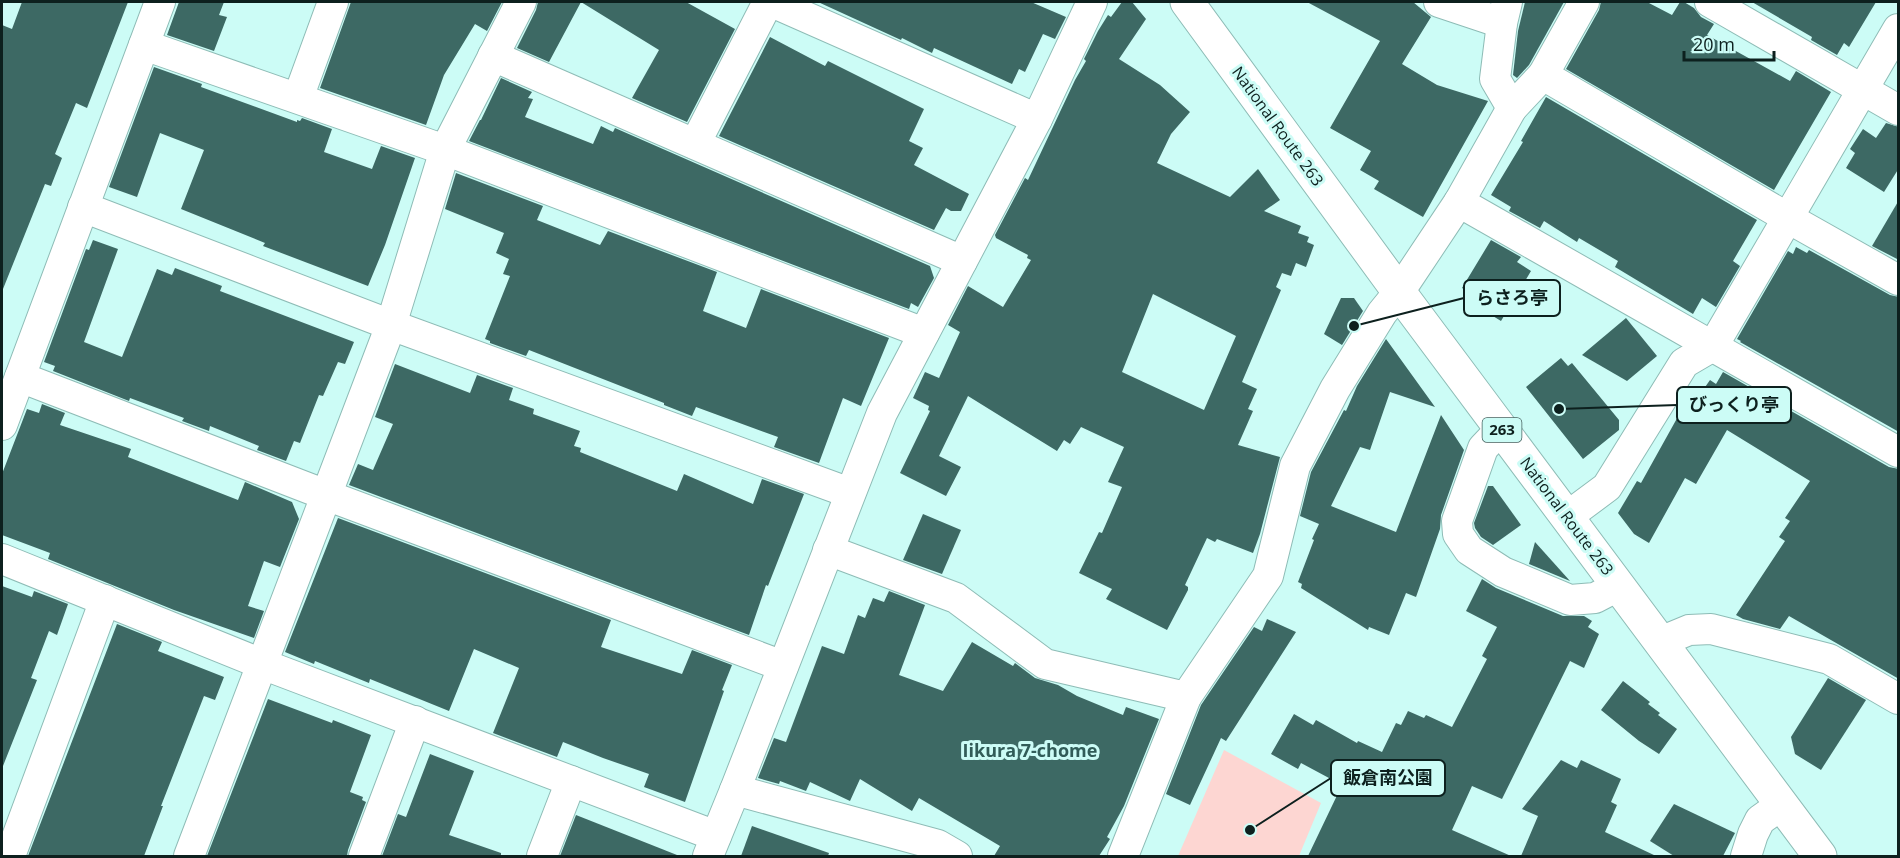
<svg xmlns="http://www.w3.org/2000/svg" width="1900" height="858" viewBox="0 0 1900 858" font-family="'Open Sans','Noto Sans JP',sans-serif">
  <style>
    .green { fill: #fdd6d2 }
    .building { fill: #3d6964; fill-rule: evenodd }
    .lines { fill: none; stroke-linecap: round; stroke-linejoin: round }
    .minor-casing { stroke: #8ebcb6; stroke-width: 32 }
    .trunk-casing { stroke: #8ebcb6; stroke-width: 35 }
    .minor { stroke: #fff; stroke-width: 30 }
    .trunk { stroke: #fff; stroke-width: 33 }
    .labels { text-anchor: middle; stroke-width: 6; stroke-linejoin: round; paint-order: stroke }
    .shield { fill: #ccfcf6; stroke: #46625f; stroke-width: 1.5 }
    .shield-label { font-size: 15px; font-weight: bold; fill: #0d201e }
    .street-label { font-size: 16px; fill: #0d201e; stroke: #ccfcf6 }
    .neighbourhood-label { font-size: 18px; font-weight: bold; fill: #315c58; stroke: #ccfcf6 }
    .leader { fill: none; stroke: #0d201e; stroke-width: 2 }
    .callout-dot { fill: #0d201e; stroke: #ccfcf6; stroke-width: 2 }
    .callout { fill: #ccfcf6; stroke: #0d201e; stroke-width: 2 }
    .callout-label { font-size: 18px; text-anchor: middle; font-weight: bold; fill: #0d201e }
  </style>
  <rect width="100%" height="100%" fill="#ccfcf6"/>
  <!-- green -->
  <polygon class="green" points="1224,750 1321,803 1299,856 1178,856"/>
  <!-- building -->
  <g class="building">
    <polygon points="22,2 128,2 87,108 76,103 55,154 62,158 51,186 45,184 3,289 2,289 2,25 12,29"/>
    <polygon points="179,2 224,2 219,15 227,17 214,51 167,35"/>
    <polygon points="351,2 502,2 487,31 475,24 444,75 426,125 320,88"/>
    <polygon points="538,2 686,2 735,29 687,122 632,98 659,50 581,2 549,62 517,48 536,10"/>
    <polygon points="818,2 1031,2 1066,17 1055,39 1043,34 1025,72 1019,69 1012,84 934,48 932,53 902,38 901,40"/>
    <path d="M1122,2H1132L1146,19L1119,59L1160,85L1190,112L1171,134L1157,163L1230,197L1258,169L1280,200L1264,211L1301,226L1298,233L1309,237L1307,242L1314,245L1306,267L1296,263L1291,276L1282,273L1276,287L1281,290L1242,382L1257,389L1248,409L1253,411L1238,445L1280,457L1260,534L1253,553L1217,539L1215,542L1207,538L1185,585L1188,587V590L1167,630L1106,599L1112,589L1079,573L1099,532L1102,533L1122,487L1108,482L1124,447L1081,427L1070,444L1064,440L1057,451L968,396L939,456L961,467L946,496L900,473L930,411L928,410L929,406L913,398L925,372L939,378L960,332L948,325L968,286L1003,307L1031,260L1027,258L1028,255L996,238L995,235L1025,178L1028,180L1075,80L1086,61L1084,59L1098,31L1108,15L1111,17ZM1153,294L1236,336L1204,410L1122,372Z"/>
    <polygon points="1307,2 1413,2 1431,17 1402,64 1437,85 1488,101 1423,217 1374,189 1379,181 1360,170 1371,151 1330,128 1380,41"/>
    <polygon points="1525,2 1564,2 1529,65 1517,78 1513,75 1518,31"/>
    <polygon points="1601,2 1647,2 1672,15 1680,2 1684,2 1694,8 1701,17 1714,24 1707,35 1790,81 1796,71 1831,92 1774,190 1566,69 1599,10"/>
    <polygon points="1752,2 1876,2 1849,47 1844,43 1837,55 1811,40 1812,37"/>
    <polygon points="770,37 825,66 828,61 924,109 909,141 923,148 914,165 969,194 961,211 951,211 946,208 934,230 719,136"/>
    <polygon points="154,67 202,84 201,87 297,122 297,120 300,121 302,118 332,129 324,152 372,169 381,146 415,158 385,245 368,286 263,246 265,243 181,209 204,150 160,133 137,197 109,187"/>
    <polygon points="501,78 532,92 528,98 533,99 525,117 593,144 601,126 613,132 615,128 930,266 934,278 918,307 911,303 909,309 469,141 480,120 481,120"/>
    <polygon points="1546,97 1757,220 1733,261 1740,266 1716,307 1702,298 1693,314 1615,267 1618,261 1579,238 1577,242 1544,221 1540,228 1509,211 1511,207 1491,195 1523,142 1521,141"/>
    <polygon points="1886,123 1899,127 1899,168 1884,192 1846,168 1855,153 1850,149 1863,129 1876,138"/>
    <polygon points="456,173 543,206 537,220 600,245 608,231 717,272 703,311 746,328 761,289 889,338 861,406 843,398 819,463 774,447 778,437 696,407 692,416 664,405 664,403 529,350 526,356 490,343 490,341 485,339 510,276 503,274 509,259 496,253 504,233 445,209"/>
    <polygon points="1899,200 1899,260 1872,246"/>
    <polygon points="93,240 118,249 84,342 122,357 157,269 172,275 175,268 222,286 220,291 354,342 345,364 338,362 323,396 319,395 300,443 294,441 286,461 257,450 259,446 210,426 209,431 182,421 184,418 130,398 129,401 53,371 55,366 44,362 86,249 89,250"/>
    <polygon points="1491,240 1521,257 1517,262 1531,271 1501,321 1470,302 1474,295 1462,288"/>
    <polygon points="1796,247 1807,253 1809,250 1890,295 1899,297 1899,432 1740,342 1741,341 1737,339 1788,251 1793,254"/>
    <polygon points="1341,298 1354,298 1363,311 1342,345 1324,334"/>
    <polygon points="1626,318 1657,356 1627,381 1582,355"/>
    <polygon points="1386,339 1435,407 1390,392 1370,450 1360,447 1331,506 1396,532 1441,415 1464,450 1441,515 1440,529 1416,597 1406,593 1389,635 1369,627 1368,630 1301,588 1302,584 1298,582 1314,540 1312,539 1319,524 1300,516 1311,472 1344,410 1346,411 1357,386"/>
    <polygon points="1561,358 1568,366 1572,363 1619,420 1619,430 1583,459 1526,387"/>
    <polygon points="395,364 470,393 477,375 513,388 509,400 534,409 533,414 580,431 574,446 581,448 580,452 677,491 684,474 753,504 762,479 804,494 768,586 766,585 749,635 349,485 358,464 373,470 393,424 375,417"/>
    <polygon points="1723,372 1889,467 1899,469 1899,679 1789,616 1780,629 1743,619 1736,615 1785,541 1779,537 1790,521 1785,518 1810,481 1727,430 1696,484 1685,478 1649,543 1634,534 1618,513 1637,481 1641,483 1695,386 1703,390 1710,380 1716,384"/>
    <polygon points="42,404 65,413 60,425 131,449 128,457 238,500 245,482 292,502 299,519 280,567 264,561 248,606 264,611 254,638 174,610 48,559 50,553 2,535 2,474 27,409 39,413"/>
    <polygon points="1488,486 1493,486 1521,525 1493,545 1481,537 1475,528 1474,523"/>
    <polygon points="923,514 961,530 942,574 903,560"/>
    <polygon points="338,518 611,620 601,647 682,674 692,650 732,665 722,690 724,691 685,802 644,787 649,774 603,758 563,742 557,757 493,733 519,668 474,649 449,711 370,679 369,683 315,661 314,664 285,652"/>
    <polygon points="1535,542 1570,581 1529,564"/>
    <polygon points="1482,579 1496,588 1563,616 1584,616 1592,621 1588,627 1599,634 1584,668 1570,661 1502,799 1472,786 1452,830 1511,856 1308,856 1342,785 1301,763 1298,769 1271,754 1294,714 1313,725 1316,720 1357,743 1358,741 1382,752 1396,723 1401,725 1408,711 1424,718 1426,715 1452,727 1487,659 1482,656 1497,627 1466,611"/>
    <polygon points="2,586 32,597 34,591 68,604 57,635 49,631 31,678 37,680 3,766 2,766"/>
    <polygon points="889,591 925,605 899,675 943,691 972,642 1013,666 1015,663 1035,678 1058,685 1077,696 1123,715 1126,707 1159,719 1124,806 1107,837 1110,839 1099,856 994,856 1000,846 919,798 912,811 860,779 850,801 810,782 806,791 780,781 779,784 758,778 774,738 786,742 822,646 844,654 858,615 865,618 873,598 884,602"/>
    <polygon points="1267,619 1296,632 1226,741 1221,738 1190,805 1166,794 1201,705 1254,627 1262,631"/>
    <polygon points="117,624 162,642 158,651 224,677 215,700 204,696 161,806 163,806 144,856 28,856"/>
    <polygon points="1828,678 1866,700 1821,770 1795,754 1791,737"/>
    <polygon points="1623,681 1650,702 1648,704 1660,713 1658,715 1677,729 1659,754 1639,741 1601,710"/>
    <polygon points="268,699 332,723 333,720 371,735 350,792 363,797 362,800 366,802 348,850 347,856 207,856"/>
    <polygon points="430,754 474,771 449,835 501,853 501,856 382,856 398,814 406,817"/>
    <polygon points="1561,760 1577,768 1581,760 1621,779 1611,802 1617,805 1605,832 1656,856 1521,856 1538,816 1522,809"/>
    <polygon points="1674,804 1735,833 1723,856 1674,856 1650,841"/>
    <polygon points="576,815 677,855 677,856 560,856"/>
    <polygon points="752,826 829,853 828,856 741,856"/>
  </g>
  <g class="lines">
    <defs>
      <g id="minor">
        <polyline points="772,2 1037,119 1092,2"/>
        <polyline points="1439,2 1502,23"/>
        <polyline points="1507,2 1502,23 1495,79 1512,108"/>
        <polyline points="1710,2 1898,110"/>
        <polyline points="144,45 445,150 924,333"/>
        <polyline points="493,56 962,261"/>
        <polyline points="1543,75 1788,218 1898,280"/>
        <polyline points="298,98 333,2"/>
        <polyline points="695,144 768,2"/>
        <polyline points="1459,202 1898,452"/>
        <polyline points="83,207 391,325 850,493"/>
        <polyline points="20,377 326,495 783,666"/>
        <polyline points="2,425 160,2"/>
        <polyline points="1501,429 1483,448 1457,521 1458,534 1469,550 1503,572 1570,600 1595,598 1618,586"/>
        <polyline points="1568,516 1607,487 1684,363 1713,346 1898,29"/>
        <polyline points="828,550 956,598 1045,664 1186,697"/>
        <polyline points="2,559 262,664 716,836"/>
        <polyline points="1660,642 1689,630 1711,629 1829,659 1898,699"/>
        <polyline points="10,856 105,600"/>
        <polyline points="189,856 391,325 445,150 521,2"/>
        <polyline points="364,856 415,721"/>
        <polyline points="542,856 571,781"/>
        <polyline points="708,856 735,790"/>
        <polyline points="957,856 938,845 735,790 882,413 1037,119"/>
        <polyline points="1123,856 1186,697 1268,576 1295,466 1335,389 1382,313 1399,292 1459,202 1512,108 1543,75 1584,2"/>
        <polyline points="1746,856 1753,834 1760,820 1781,805"/>
      </g>
      <polyline id="trunk" points="1187,2 1399,292 1820,856"/>
    </defs>
    <!-- minor casing -->
    <use href="#minor" class="minor-casing"/>
    <!-- trunk casing -->
    <use href="#trunk" class="trunk-casing"/>
    <!-- minor -->
    <use href="#minor" class="minor"/>
    <!-- trunk -->
    <use href="#trunk" class="trunk"/>
  </g>
  <g class="labels">
    <!-- shield labels -->
    <rect class="shield" x="1482.5" y="418" width="39" height="24" rx="4.5"/>
    <g class="shield-label">
      <text x="1502" y="435">263</text>
    </g>
    <!-- street labels -->
    <g class="street-label">
      <text transform="translate(1278 126) rotate(54)" y="6">National Route 263</text>
      <text transform="translate(1567 516) rotate(53)" y="6">National Route 263</text>
    </g>
    <!-- neighbourhood labels -->
    <g class="neighbourhood-label">
      <text x="1030" y="757">Iikura 7-chome</text>
    </g>
  </g>
  <!-- callouts -->
  <path class="leader" d="M1354 326L1464 298M1559 409L1677 405M1250 830L1331 778"/>
  <g class="callout-dot">
    <circle cx="1354" cy="326" r="6"/>
    <circle cx="1559" cy="409" r="6"/>
    <circle cx="1250" cy="830" r="6"/>
  </g>
  <g class="callout">
    <rect x="1464" y="280" width="96" height="36" rx="6"/>
    <rect x="1677" y="387" width="114" height="36" rx="6"/>
    <rect x="1331" y="760" width="114" height="36" rx="6"/>
  </g>
  <g class="callout-label">
    <text x="1512" y="304">らさろ亭</text>
    <text x="1734" y="411">びっくり亭</text>
    <text x="1388" y="784">飯倉南公園</text>
  </g>
  <!-- border -->
  <rect width="1900" height="858" fill="none" stroke="#0d201e" stroke-width="6"/>
  <!-- scale -->
  <path d="M1684 51v9h90v-9" fill="none" stroke="#0d201e" stroke-width="3"/>
  <text x="1693" y="51" font-size="18" fill="#0d201e" stroke="#ccfcf6" stroke-width="4.5" paint-order="stroke">20 m</text>
</svg>
